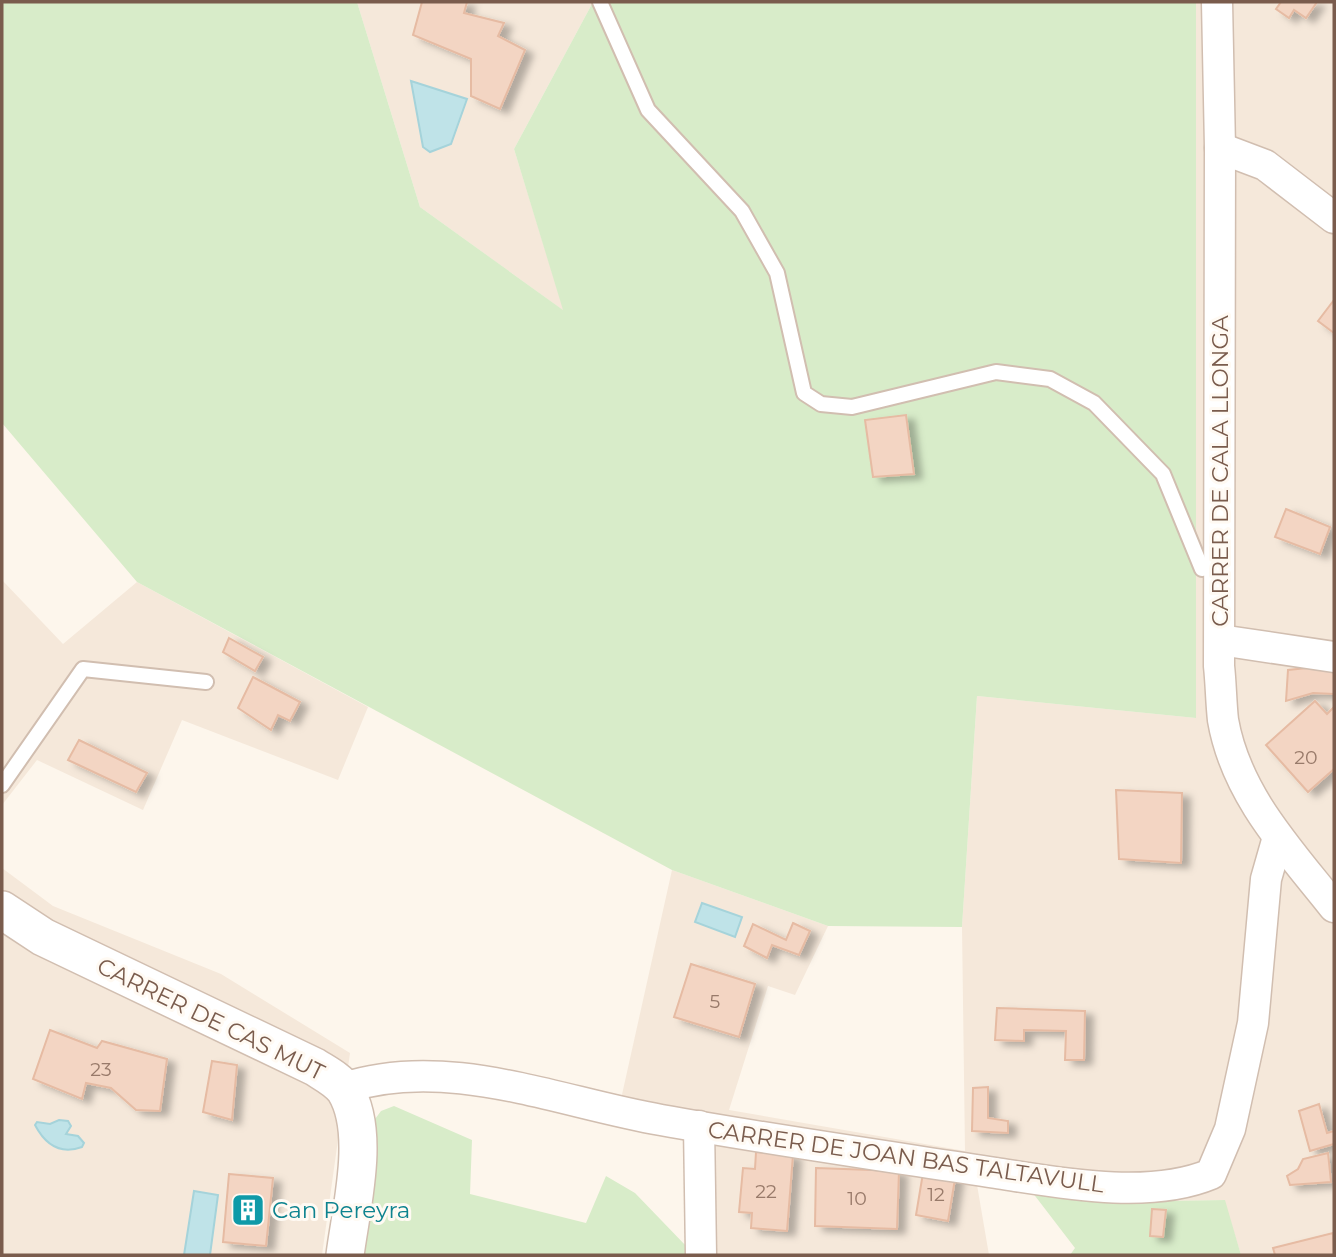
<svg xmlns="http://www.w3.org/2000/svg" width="1336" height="1257" viewBox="0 0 1336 1257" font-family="Montserrat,sans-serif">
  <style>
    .residential { fill: #f5e8da }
    .green { fill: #d8ecc9 }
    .water { fill: #bfe3e8; stroke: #a5d3da; stroke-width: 2 }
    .building { fill: #f3d5c3; stroke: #e6bba3; stroke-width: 2; filter: url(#shadow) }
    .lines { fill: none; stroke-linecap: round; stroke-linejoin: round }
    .service-casing { stroke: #d1beb0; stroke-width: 18 }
    .minor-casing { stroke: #d1beb0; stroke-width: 33 }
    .tertiary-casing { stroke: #d1beb0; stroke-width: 40 }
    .service { stroke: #fff; stroke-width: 14 }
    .minor { stroke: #fff; stroke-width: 30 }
    .tertiary { stroke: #fff; stroke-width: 37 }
    .labels { text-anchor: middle; stroke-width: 6; stroke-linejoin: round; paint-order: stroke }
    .number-label { font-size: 19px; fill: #987a6a }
    .street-label { font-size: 23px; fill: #7a5c4d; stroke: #fffaf3 }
    .culture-label { font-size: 23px; fill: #0d838f; stroke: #fffaf3; text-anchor: start }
  </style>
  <defs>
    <filter id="shadow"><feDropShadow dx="8" dy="4.5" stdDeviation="3.5" flood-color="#0004"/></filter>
  </defs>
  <rect width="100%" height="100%" fill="#fdf6ec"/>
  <!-- residential -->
  <g class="residential">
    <polygon points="357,2 593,2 514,149 564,311 420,207"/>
    <polygon points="1196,2 1334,2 1334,1255 1241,1255 1224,1200 1105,1202 976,1179 989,1255 688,1255 688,1136 615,1126 672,870 828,926 795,995 768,986 729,1110 965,1151 962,927 977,696 1196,718"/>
    <polygon points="2,580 63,644 137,582 368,707 338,780 182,720 143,810 37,760 2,805"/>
    <polygon points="2,868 53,906 221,974 350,1053 322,1255 2,1255"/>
  </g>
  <!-- green -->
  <g class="green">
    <polygon points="2,2 357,2 420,207 563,310 514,149 593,2 1196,2 1196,718 977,696 962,927 828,926 672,870 137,582 2,423"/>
    <polygon points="394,1106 472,1140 470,1194 586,1223 606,1176 635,1193 688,1248 688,1255 360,1255 372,1123 381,1111"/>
    <polygon points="1029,1188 1105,1202 1225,1200 1241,1255 1070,1255 1075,1248"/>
  </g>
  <!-- water -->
  <g class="water">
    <polygon points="411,81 467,99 451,144 430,152 423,147"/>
    <polygon points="702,903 742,917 735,937 695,922"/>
    <path d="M59,1120L68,1121L71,1126L66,1134L78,1136L84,1143L82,1147C60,1155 45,1144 35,1125L37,1122L50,1124Z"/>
    <polygon points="194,1191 218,1195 210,1255 184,1255"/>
  </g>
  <!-- building -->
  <g class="building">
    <polygon points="422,2 467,2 464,13 504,23 498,36 525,50 500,109 471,96 471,59 413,35"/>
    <polygon points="1281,2 1317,2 1306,18 1294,10 1289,18 1276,9"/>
    <polygon points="1334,300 1334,333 1318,321"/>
    <polygon points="906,415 914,474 873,477 865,420"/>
    <polygon points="1286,509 1330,527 1320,554 1275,537"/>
    <polygon points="229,638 263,657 255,671 223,652"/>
    <polygon points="1317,667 1334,671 1334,694 1313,693 1286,701 1288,670"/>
    <polygon points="253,677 300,702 290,721 278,715 271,730 238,708"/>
    <polygon points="1315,701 1327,714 1334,707 1334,769 1308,792 1266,745"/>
    <polygon points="79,740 147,773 136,792 68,760"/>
    <polygon points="1116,790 1182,793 1181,863 1119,859"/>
    <polygon points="793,923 810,931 799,955 772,945 767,958 744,946 753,924 786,940"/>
    <polygon points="691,964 755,984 739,1037 674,1017"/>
    <polygon points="997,1008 1085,1011 1084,1060 1065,1060 1066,1031 1024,1030 1024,1041 995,1040"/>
    <polygon points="50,1030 97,1048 102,1041 167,1059 160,1111 136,1110 111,1088 86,1083 82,1099 33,1079"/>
    <polygon points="212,1061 237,1065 232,1120 203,1112"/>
    <polygon points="988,1087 988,1118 1008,1121 1008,1133 972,1131 973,1088"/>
    <polygon points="1319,1104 1327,1133 1334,1131 1334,1144 1310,1151 1299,1111"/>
    <polygon points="756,1152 793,1155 787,1231 751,1228 752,1213 739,1212 743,1168 755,1169"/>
    <polygon points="1328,1153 1331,1182 1290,1185 1287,1176 1298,1169 1303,1159"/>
    <polygon points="924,1167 956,1173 948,1221 916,1215"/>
    <polygon points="816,1168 899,1171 897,1229 815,1226"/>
    <polygon points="229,1174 273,1178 266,1246 223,1242"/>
    <polygon points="1152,1209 1166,1210 1163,1237 1150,1236"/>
    <polygon points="1333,1233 1334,1255 1275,1255 1273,1248"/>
  </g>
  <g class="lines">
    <defs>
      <g id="service">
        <polyline points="600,2 648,110 742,211 777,273 804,393 821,404 852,407 996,372 1050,379 1094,403 1163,474 1202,569 1221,564"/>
        <polyline points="2,785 83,669 206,682"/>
      </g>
      <g id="minor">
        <path d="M1217,2L1220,148L1219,666C1221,684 1221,702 1223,720C1236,795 1289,850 1334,907"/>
        <polyline points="1220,148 1265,165 1334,218"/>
        <polyline points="1220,640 1334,657"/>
        <path d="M344,1088C447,1054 558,1102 661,1120C772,1140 885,1156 996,1173C1061,1183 1149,1200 1211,1174L1230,1129L1253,1023L1266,879L1278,837"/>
        <polyline points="699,1126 701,1255"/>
      </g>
      <path id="tertiary" d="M2,910L43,937L315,1067C326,1074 338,1080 345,1090C371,1132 351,1208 345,1255"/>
    </defs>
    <!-- service casing -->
    <use href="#service" class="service-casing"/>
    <!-- minor casing -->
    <use href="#minor" class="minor-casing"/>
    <!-- tertiary casing -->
    <use href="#tertiary" class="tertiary-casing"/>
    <!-- service -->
    <use href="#service" class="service"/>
    <!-- minor -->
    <use href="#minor" class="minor"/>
    <!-- tertiary -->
    <use href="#tertiary" class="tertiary"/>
  </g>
  <!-- icons -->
  <defs>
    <symbol id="building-square" viewBox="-11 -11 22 22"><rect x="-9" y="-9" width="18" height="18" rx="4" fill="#0f9aa8" stroke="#fffaf3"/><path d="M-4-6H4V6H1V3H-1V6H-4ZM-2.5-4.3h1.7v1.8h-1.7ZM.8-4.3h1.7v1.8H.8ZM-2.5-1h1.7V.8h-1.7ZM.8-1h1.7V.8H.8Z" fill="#fff"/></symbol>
  </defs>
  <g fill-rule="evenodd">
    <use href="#building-square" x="229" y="1191" width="38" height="38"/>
  </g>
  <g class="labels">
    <!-- number labels -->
    <g class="number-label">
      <text x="1306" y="764">20</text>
      <text x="715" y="1008">5</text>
      <text x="101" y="1076">23</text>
      <text x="766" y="1198">22</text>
      <text x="936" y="1201">12</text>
      <text x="857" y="1205">10</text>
    </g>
    <!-- street labels -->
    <g class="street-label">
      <text transform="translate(1220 471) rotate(-90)" y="8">CARRER DE CALA LLONGA</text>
      <text transform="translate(211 1019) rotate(26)" y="8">CARRER DE CAS MUT</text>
      <text transform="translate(906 1157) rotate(8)" y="8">CARRER DE JOAN BAS TALTAVULL</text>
    </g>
    <!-- culture labels -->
    <g class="culture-label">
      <text x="272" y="1218">Can Pereyra</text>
    </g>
  </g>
  <!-- border -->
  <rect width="1336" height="1257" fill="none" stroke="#7a5c4d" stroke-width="7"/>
</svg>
